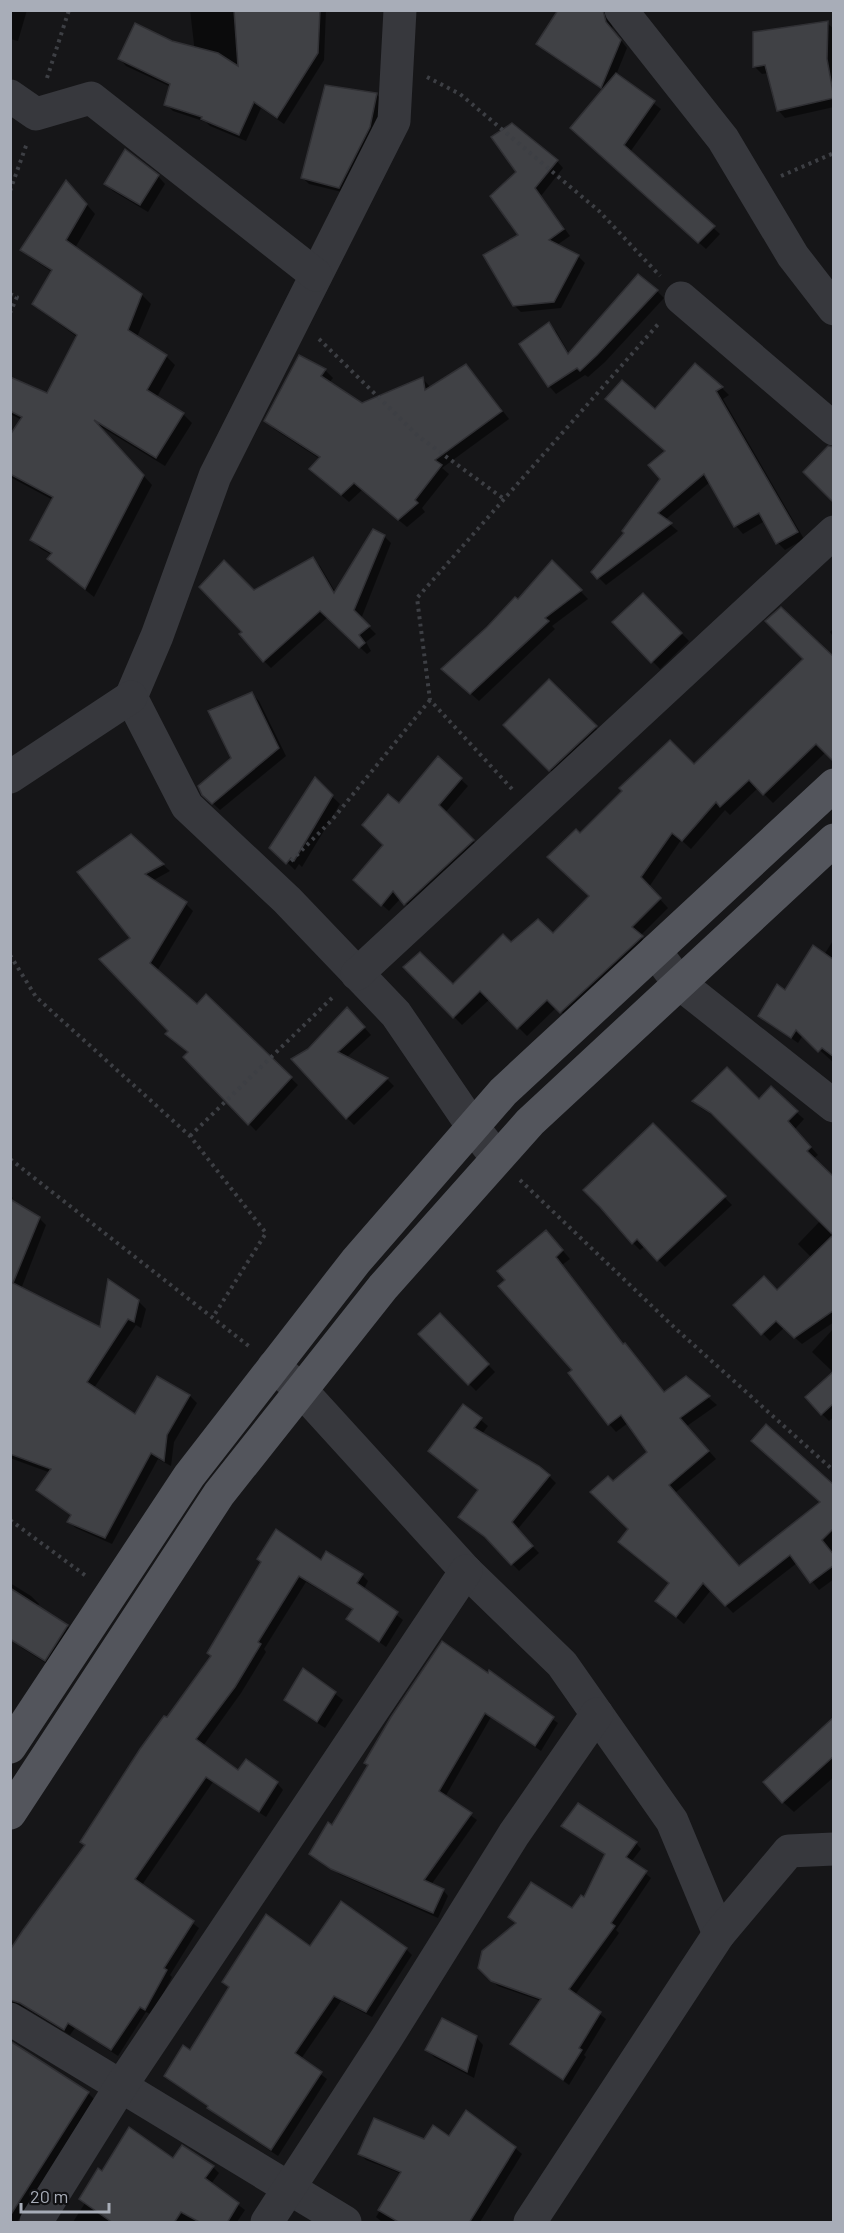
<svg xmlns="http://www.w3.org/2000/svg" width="844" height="2233" viewBox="0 0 844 2233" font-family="Barlow,sans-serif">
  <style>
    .shadow { fill: #0007 }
    .building { fill: #404145; stroke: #303034; stroke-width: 1.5 }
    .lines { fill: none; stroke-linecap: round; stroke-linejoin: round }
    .path { stroke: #3d3f44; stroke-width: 4; stroke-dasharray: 3 4.5; stroke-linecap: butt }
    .minor { stroke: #37383d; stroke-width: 33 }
    .major { stroke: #53555c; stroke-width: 33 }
  </style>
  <rect width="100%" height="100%" fill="#161618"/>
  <!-- shadow -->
  <g class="shadow">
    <polygon points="10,10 27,10 18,41 10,39"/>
    <polygon points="190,10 326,10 324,60 284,124 261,108 246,141 210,126 206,122 173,111 166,104 171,87 126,66 120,59 195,53"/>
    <polygon points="603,10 610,17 613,30 627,48 616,75 661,109 630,152 720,234 706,249 579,135 604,91 545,51 538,44"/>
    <polygon points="827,23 834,29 834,107 785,118 778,110 769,73 762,74 755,67"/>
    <polygon points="376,94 383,101 376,134 346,193 309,184 302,177"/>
    <polygon points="557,161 563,168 541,196 570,236 557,245 578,256 585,263 561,308 521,312 514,305 520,235 492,196"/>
    <polygon points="158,176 165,184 148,212 113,191 106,184"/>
    <polygon points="75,191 95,214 75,248 142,295 151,304 137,337 166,356 175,365 157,397 183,414 192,423 165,466 98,425 152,485 94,597 58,568 49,559 52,555 41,549 32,540 53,500 10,477 10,438 22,420 10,414 10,378 48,395 77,337 43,312 34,303 52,272 31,258 22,249"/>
    <polygon points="657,291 664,298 605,362 588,377 585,375 556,394 549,386 548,324 556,331 570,355"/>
    <polygon points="300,357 325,370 333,378 329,383 362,405 423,379 431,388 474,374 509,419 442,468 449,474 422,508 425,512 407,527 362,490 349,502 319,476 320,459 274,429 266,421"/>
    <polygon points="722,388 729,395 723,399 804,539 785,550 778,543 765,521 743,534 736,526 710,482 665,520 678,531 606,585 593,572 626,533 662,479 667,451 655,411"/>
    <polygon points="384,536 391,543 361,619 376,634 366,642 371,651 367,654 328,617 271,668 264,661 253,592 313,559 320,566 336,593"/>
    <polygon points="552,562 588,599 552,626 555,629 479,701 451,676 488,628 518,601"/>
    <polygon points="643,595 689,641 660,669 614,622"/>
    <polygon points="834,628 834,638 830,632"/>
    <polygon points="834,659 826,752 773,803 758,788 730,815 725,810 691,849 681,840 649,887 668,908 640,936 650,946 570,1021 557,1007 527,1036 490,999 462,1025 405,967 453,986 511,944 553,935 590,896 580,835 694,766"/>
    <polygon points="549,681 603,735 557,777 506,725"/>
    <polygon points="252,694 259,701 286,756 220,810 203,794 233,758"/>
    <polygon points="438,758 468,786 445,813 480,848 412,910 401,898 389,911 362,887 385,845 399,805"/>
    <polygon points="315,780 340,804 302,867 299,864 295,870 271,847"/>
    <polygon points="131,836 170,871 152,881 186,904 193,911 157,971 197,1006 206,996 298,1085 256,1131 185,1057 189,1052 170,1031 132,938"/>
    <polygon points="834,939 834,1063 803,1035 798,1043 760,1016 824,955"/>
    <polygon points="354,1016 371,1035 346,1058 387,1079 394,1086 354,1125 347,1118 309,1050"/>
    <polygon points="694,1101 759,1101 796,1112 804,1119 795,1129 818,1155 813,1159 834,1179 834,1322 802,1344 784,1328 770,1341 735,1305 777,1292 812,1258 798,1244 821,1220 720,1120 701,1108"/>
    <polygon points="653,1125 732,1205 665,1267 645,1246 640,1250 633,1243"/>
    <polygon points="10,1195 13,1198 11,1201 39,1218 46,1225 21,1289 101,1329 138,1301 146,1309 141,1328 136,1325 94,1388 136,1416 157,1378 190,1396 197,1403 174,1442 171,1466 158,1459 112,1544 76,1528 69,1522 72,1516 38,1490 51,1473 10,1458"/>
    <polygon points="553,1239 570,1259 562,1265 624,1346 633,1352 664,1393 686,1378 717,1405 687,1426 716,1459 675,1493 739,1567 821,1503 834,1487 834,1579 819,1590 797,1563 733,1613 711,1590 684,1624 665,1608 671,1584 630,1529 613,1483 649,1452 628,1423 616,1432 609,1424 574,1370 500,1286"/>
    <polygon points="440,1315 495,1372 476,1391 420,1334"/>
    <polygon points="834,1328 834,1373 812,1352"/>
    <polygon points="834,1374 834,1417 829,1421 822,1414"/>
    <polygon points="464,1406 488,1426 482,1434 549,1476 556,1483 517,1530 539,1553 519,1571 492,1543 460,1517 479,1491 430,1451"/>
    <polygon points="262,1563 321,1563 362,1575 368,1581 364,1589 403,1620 386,1647 348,1619 354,1610 306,1582 264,1649 266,1652 241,1693 203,1746 239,1773 277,1783 283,1790 266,1817 213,1782 142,1885 199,1928 170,1975 172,1977 152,2015 146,2012 118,2056 75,2028 70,2035 27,2009 18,2006 10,2008 10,1951 87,1846 167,1719 213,1657"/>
    <polygon points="10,1583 31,1596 39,1604 37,1607 67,1626 75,1633 52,1667 22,1648 14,1640 10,1629"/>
    <polygon points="442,1643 558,1723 541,1751 491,1717 445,1797 477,1820 431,1885 443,1890 448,1896 438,1918 339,1874 311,1854 332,1827"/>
    <polygon points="304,1670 343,1700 325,1728 293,1707 286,1699"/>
    <polygon points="834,1719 834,1777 794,1812 783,1802"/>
    <polygon points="563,1826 636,1843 641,1849 631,1862 651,1878 616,1930 619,1933 575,1995 606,2019 584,2055 586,2057 569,2085 512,2044 541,2001 498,1986 479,1968 573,1910 585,1899 606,1855"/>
    <polygon points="310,1948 406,1949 412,1955 372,2017 341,2001 301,2059 327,2079 278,2156 215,2114 209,2107 166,2076 190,2052 230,1988"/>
    <polygon points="476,2037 483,2045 474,2078 434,2057 427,2049"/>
    <polygon points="10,2043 88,2093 94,2099 17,2222 10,2222"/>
    <polygon points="449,2138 515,2148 522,2154 480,2222 382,2222 376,2217 402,2174 366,2160 360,2154 424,2141"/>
    <polygon points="173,2160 213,2167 219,2173 211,2184 245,2210 237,2222 73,2222 85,2203 81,2199 102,2173"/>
  </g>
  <!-- building -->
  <g class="building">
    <polygon points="234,10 320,10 318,53 277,118 254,102 239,135 201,119 202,117 164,105 170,84 118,59 135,23 172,41 218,53 238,66"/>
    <polygon points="558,10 603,10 606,22 621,40 601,88 536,44"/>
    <polygon points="828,21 827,59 834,98 777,111 765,65 753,67 753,32"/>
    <polygon points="616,73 655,101 624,145 715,226 698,243 570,128"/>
    <polygon points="325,85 377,93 370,127 339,188 301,178"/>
    <polygon points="512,123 558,160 535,188 564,229 549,240 579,255 554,302 513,306 483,255 518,235 490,196 516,172 491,137"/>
    <polygon points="125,149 159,175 140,205 104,184"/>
    <polygon points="66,180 87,204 66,240 142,294 128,330 167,355 147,390 184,413 156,458 94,420 144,475 85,589 47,559 52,553 30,540 53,497 10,474 10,435 22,417 10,411 10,377 47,393 77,335 32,304 52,270 20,250"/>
    <polygon points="638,274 658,290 597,355 580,371 577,368 548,387 519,344 549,322 568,354"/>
    <polygon points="299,355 326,369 321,376 362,403 423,377 425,390 466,364 502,411 435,460 442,465 415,500 418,503 398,520 354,483 341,495 309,469 320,457 264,421"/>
    <polygon points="695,363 723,387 716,391 798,532 776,544 759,513 734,527 704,474 658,513 672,523 597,579 591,572 624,533 622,531 660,479 648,465 665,451 605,399 622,380 655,409"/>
    <polygon points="828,446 834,447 834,503 803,472"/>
    <polygon points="373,529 385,535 354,610 370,626 359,635 365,643 359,648 320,611 263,662 239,634 242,632 199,587 224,560 254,590 313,557 334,593"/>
    <polygon points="552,560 582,590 545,618 549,621 470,694 441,669 487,627 515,597 518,599"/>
    <polygon points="643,593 682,633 651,663 612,622"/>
    <polygon points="781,607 834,657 834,762 816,744 763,795 749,780 720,807 716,802 682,841 672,833 641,877 661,898 632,927 643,936 560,1013 547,1000 517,1029 480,991 453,1018 403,967 420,952 453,984 503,934 511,942 538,919 553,933 589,896 547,857 576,829 580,833 622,791 619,788 670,740 694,764 803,659 765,621"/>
    <polygon points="549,679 597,726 549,771 503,725"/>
    <polygon points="252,692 279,748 212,804 202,795 198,786 231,758 208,711"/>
    <polygon points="438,756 462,778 439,805 474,840 404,905 393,891 381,906 353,880 383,845 362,825 388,794 399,803"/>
    <polygon points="315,777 333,795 294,861 291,858 286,864 269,848"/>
    <polygon points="131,834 164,864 145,874 187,902 150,963 197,1004 206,994 292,1077 248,1125 183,1057 188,1052 165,1034 168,1031 99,959 130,938 77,872"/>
    <polygon points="813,945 834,960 834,1057 822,1048 818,1052 796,1030 791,1038 758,1016 777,984 785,990"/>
    <polygon points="347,1007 365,1027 338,1052 388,1078 346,1119 291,1059 308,1049"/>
    <polygon points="727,1067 759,1099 771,1086 798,1111 788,1121 811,1147 807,1151 834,1177 834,1310 794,1338 776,1321 761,1335 733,1305 764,1276 777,1290 833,1235 711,1113 692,1101"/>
    <polygon points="653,1123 726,1196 657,1261 637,1239 632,1244 600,1207 583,1190"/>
    <polygon points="10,1199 40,1217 13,1283 100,1327 108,1279 139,1300 134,1322 128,1319 87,1382 135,1414 157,1376 190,1395 167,1435 164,1461 151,1453 105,1538 67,1522 71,1515 36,1490 51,1469 10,1454"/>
    <polygon points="546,1230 563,1250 556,1257 623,1344 625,1343 664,1392 686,1376 710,1396 680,1418 709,1451 669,1485 739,1566 820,1502 751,1441 766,1424 834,1485 834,1528 822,1540 834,1555 834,1565 810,1583 790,1555 725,1606 703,1583 676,1617 655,1601 669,1583 618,1542 628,1529 590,1492 608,1476 613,1481 647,1452 621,1415 608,1425 568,1373 572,1370 498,1286 505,1280 497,1271"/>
    <polygon points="440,1313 489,1364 468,1385 418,1334"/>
    <polygon points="834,1371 834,1403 821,1415 805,1397"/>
    <polygon points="463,1404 482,1418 474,1428 539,1466 550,1475 512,1522 533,1546 511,1565 485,1537 458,1517 478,1490 428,1451"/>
    <polygon points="276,1529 321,1560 326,1551 363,1574 357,1583 398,1612 379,1642 346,1619 353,1609 299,1576 258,1642 261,1644 235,1687 196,1739 238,1770 246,1759 278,1782 259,1812 206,1777 135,1879 194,1921 164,1968 167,1970 145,2010 140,2007 111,2050 68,2023 64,2030 20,2003 10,2000 10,1950 23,1930 85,1845 80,1842 140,1749 164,1716 167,1717 211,1656 207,1653 261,1562 257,1559"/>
    <polygon points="10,1588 68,1625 45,1661 10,1639"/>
    <polygon points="442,1641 488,1673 489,1670 554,1717 535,1746 485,1713 439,1791 472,1813 424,1880 444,1889 433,1913 331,1869 309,1854 328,1822 332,1825 368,1765 364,1763 391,1717"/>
    <polygon points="303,1668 336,1692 317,1722 284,1700"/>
    <polygon points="834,1717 834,1756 782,1803 763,1782"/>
    <polygon points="578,1803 637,1842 626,1857 647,1871 611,1923 615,1926 569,1989 601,2012 579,2048 582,2050 563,2080 510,2044 541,1999 491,1981 478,1968 482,1951 516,1923 508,1917 531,1882 572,1908 581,1895 584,1897 605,1854 561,1826"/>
    <polygon points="341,1901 407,1948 366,2012 334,1996 295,2053 322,2072 271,2150 207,2108 208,2106 164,2076 183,2045 190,2050 229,1987 222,1982 266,1914 310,1946"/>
    <polygon points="442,2018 477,2036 467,2072 425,2050"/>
    <polygon points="10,2041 89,2092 10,2216"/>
    <polygon points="466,2110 516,2147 469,2223 400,2223 378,2210 401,2172 358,2154 374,2118 424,2139 433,2125 449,2136"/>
    <polygon points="129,2127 173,2158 182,2145 214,2166 205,2178 239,2203 227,2223 201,2223 181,2212 174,2223 113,2223 79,2199 98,2168 102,2171"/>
  </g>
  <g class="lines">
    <!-- path -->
    <g class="path">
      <polyline points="427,77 460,94 599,211 660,276"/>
      <polyline points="47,78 69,10"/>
      <polyline points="781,176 834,153"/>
      <polyline points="10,191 27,143"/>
      <polyline points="10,294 17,297 10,313"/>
      <polyline points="319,339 418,436 504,499"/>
      <polyline points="512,789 430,700 417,598 660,322"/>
      <polyline points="291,861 332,820 430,700"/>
      <polyline points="10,955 36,997 190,1136 266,1233 213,1317"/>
      <polyline points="190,1136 335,995"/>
      <polyline points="10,1159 250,1347"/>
      <polyline points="520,1180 676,1329 834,1471"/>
      <polyline points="10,1520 86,1576"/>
    </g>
    <!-- minor -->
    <g class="minor">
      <polyline points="400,10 394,121 215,476 157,636 131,697 187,806 287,900 396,1014 473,1127 497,1158"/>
      <polyline points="621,10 723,139 793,256 834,309"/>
      <polyline points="10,96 36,114 91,98 316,275"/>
      <polyline points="681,298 834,429"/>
      <polyline points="10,777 131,697"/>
      <polyline points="655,951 679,983 834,1106"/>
      <polyline points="357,974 834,532"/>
      <polyline points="274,1366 301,1390 466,1571 562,1664 672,1821 719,1934"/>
      <polyline points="10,2019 345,2222"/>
      <polyline points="36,2222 121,2086 466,1571"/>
      <polyline points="267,2222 386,2039 514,1834 597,1714"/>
      <polyline points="530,2222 719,1934 789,1851 834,1849"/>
    </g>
    <!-- major -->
    <g class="major">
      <polyline points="10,1747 189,1476 356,1261 503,1092 834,785"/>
      <polyline points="10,1813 219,1494 383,1287 530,1122 834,840"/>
    </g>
  </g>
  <!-- border -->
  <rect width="844" height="2233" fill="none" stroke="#a8adb8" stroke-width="24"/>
  <!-- scale -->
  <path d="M21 2203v9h88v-9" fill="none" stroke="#a8adb8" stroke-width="3"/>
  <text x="30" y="2203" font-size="18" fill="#a8adb8" stroke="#111113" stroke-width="4.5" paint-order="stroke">20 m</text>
</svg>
